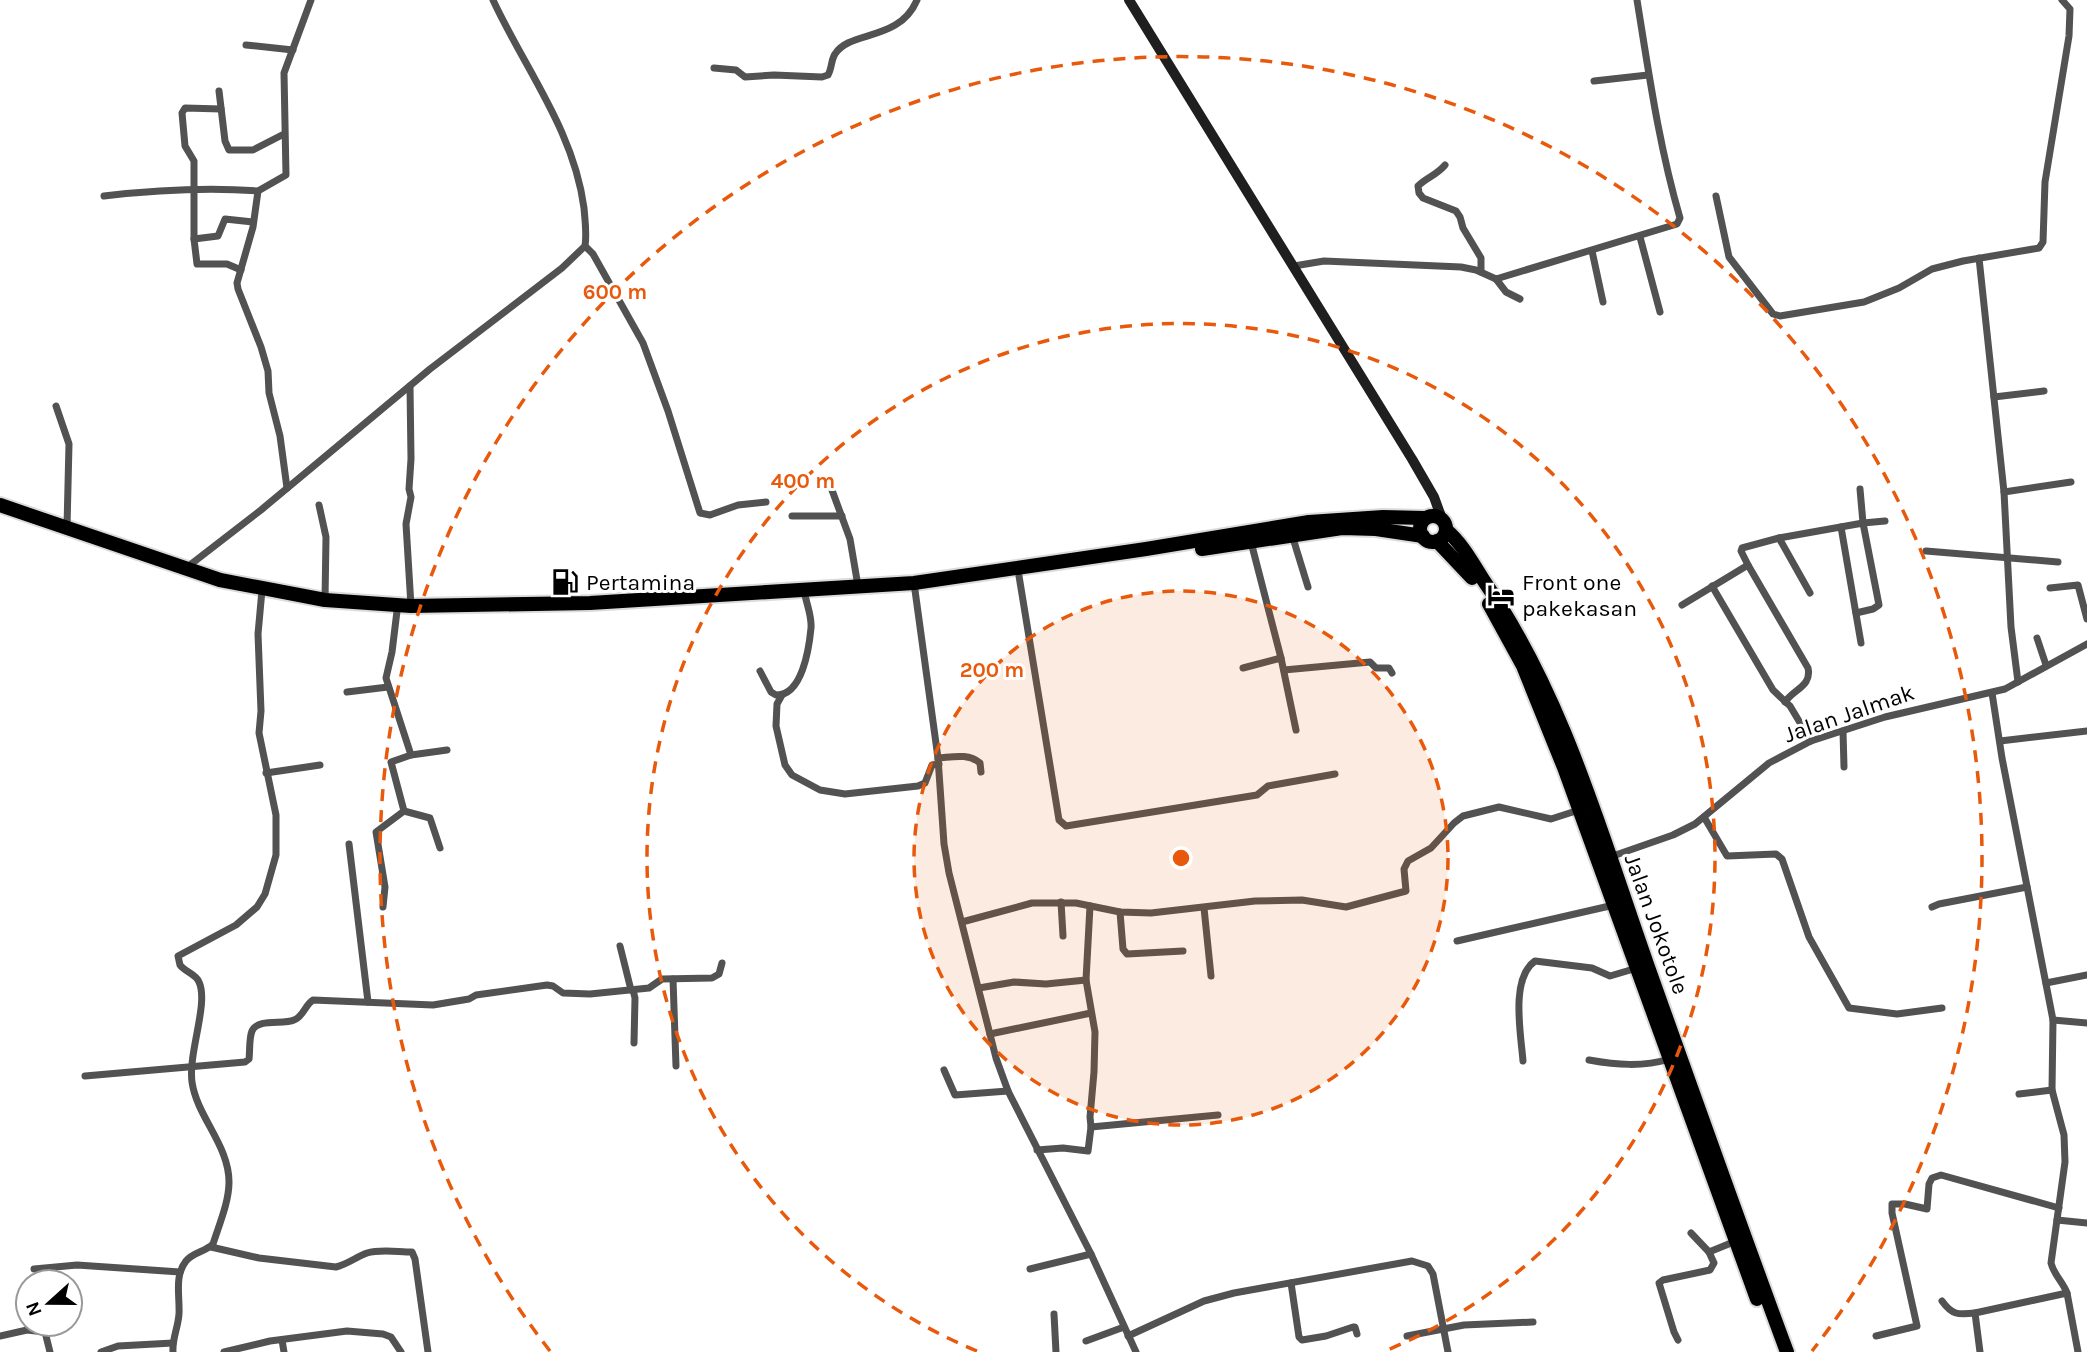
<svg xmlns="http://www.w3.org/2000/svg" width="2087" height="1352" viewBox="0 0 2087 1352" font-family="Karla,sans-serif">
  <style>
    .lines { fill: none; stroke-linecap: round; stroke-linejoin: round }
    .highway-casing { stroke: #dbdbdb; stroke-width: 18 }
    .street { stroke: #525252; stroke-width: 7 }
    .secondary { stroke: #1f1f1f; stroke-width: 10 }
    .highway { stroke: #000; stroke-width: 14 }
    .ring { fill: none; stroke: #e8590c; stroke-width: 3.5; stroke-dasharray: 12 9 }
    .labels { text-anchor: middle; stroke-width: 6; stroke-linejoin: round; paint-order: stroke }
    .poi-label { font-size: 23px; fill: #000; stroke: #fff; text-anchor: start }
    .street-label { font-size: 23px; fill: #000; stroke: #fff }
    .centre { fill: #e8590c; stroke: #fff; stroke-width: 3.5 }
    .ring-label { font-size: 21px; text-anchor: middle; font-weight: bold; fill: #e8590c; stroke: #fff; stroke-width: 6; stroke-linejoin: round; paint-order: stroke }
  </style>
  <rect width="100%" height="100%" fill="#fff"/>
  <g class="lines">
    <defs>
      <g id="highway">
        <polyline points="0,505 220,580 325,600 411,606 590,603 914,583 1146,549 1309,522 1383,517 1425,518"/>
        <circle cx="1433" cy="529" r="13"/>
        <path d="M1446,530C1462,543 1473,564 1484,581C1563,695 1601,834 1647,964C1693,1093 1739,1223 1787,1352"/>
        <polyline points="1437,541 1472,578"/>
        <polyline points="1202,549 1342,528 1376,529 1423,536"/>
        <polyline points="1489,604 1523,666 1565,770 1757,1299"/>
      </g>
    </defs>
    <!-- highway casing -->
    <use href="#highway" class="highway-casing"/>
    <!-- street -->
    <g class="street">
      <polyline points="246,45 293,50"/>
      <path d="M714,68L736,70L745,77L774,75L822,77L828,75C832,68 831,60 835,54C850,30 899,42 917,0"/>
      <polyline points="1594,81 1648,75"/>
      <polyline points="219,91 225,141 229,150 253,150 284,134"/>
      <path d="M1445,165C1437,175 1427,177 1418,186L1419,193L1423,198L1456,211L1460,217L1463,228L1481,258V272"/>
      <path d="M104,196C156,190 206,187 258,191"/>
      <polyline points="1716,196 1729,257 1773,314 1780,316 1864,302 1899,288 1932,269 1963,261 2039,248 2043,242 2045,182 2069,36 2070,9 2062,0"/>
      <polyline points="1640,237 1660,312"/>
      <polyline points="194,239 194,161 185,146 182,113 185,108 221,109"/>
      <polyline points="585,246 593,254 643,343 668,411 700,513 710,515 738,505 766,502"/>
      <polyline points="1592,251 1603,302"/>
      <polyline points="1979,258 2004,492 2011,627 2018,682"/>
      <path d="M1294,266L1324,261L1461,267L1476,270L1496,279L1677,224L1680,218C1659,146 1649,74 1637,0"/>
      <polyline points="241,270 227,264 197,264 194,239 218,236 225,219 253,222"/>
      <polyline points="1496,279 1506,292 1520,299"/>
      <polyline points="410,386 411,459 409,489 411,497 406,524 411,606"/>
      <polyline points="1994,397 2044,391"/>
      <polyline points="56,406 69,444 67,527"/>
      <polyline points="829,482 850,539 858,586"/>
      <polyline points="287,488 280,436 269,393 268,371 261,347 238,289 237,283 253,227 258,191 286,175 284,73 311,0"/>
      <polyline points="1860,489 1863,523 1885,521"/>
      <polyline points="2004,492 2071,482"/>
      <polyline points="319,505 326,537 325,600"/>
      <polyline points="792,516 842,516"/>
      <polyline points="1841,527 1861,643"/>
      <polyline points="1292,535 1308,587"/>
      <polyline points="1779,538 1810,593"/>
      <polyline points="1251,542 1281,658 1296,730"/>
      <polyline points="1926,551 2058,562"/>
      <path d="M186,568L261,510L430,369L562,268L585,246C587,234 585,221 584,208C574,131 525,69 493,0"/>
      <polyline points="1019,576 1059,820 1066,826 1257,795 1268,786 1335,774"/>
      <polyline points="914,583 938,758 944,844 949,873 996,1058 1008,1091 1091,1254 1136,1352"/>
      <polyline points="1712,586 1773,690 1790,706 1811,741"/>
      <polyline points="2050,588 2078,585 2087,619"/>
      <polyline points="1682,605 1748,565"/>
      <polyline points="2037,638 2046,665"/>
      <polyline points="1243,668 1281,658"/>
      <polyline points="1284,670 1370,662 1376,668 1389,668 1392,673"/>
      <path d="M760,671L771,692L776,695C802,696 809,649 811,628C812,617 807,605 805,595"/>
      <polyline points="347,692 388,687"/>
      <path d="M1992,693L2002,758L2053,1020L2052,1090L2064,1135L2065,1162L2051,1263C2054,1275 2063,1282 2067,1293L2078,1352"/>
      <polyline points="782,695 777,704 776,726 785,765 792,775 820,790 845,794 918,786 925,783 932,765 939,764"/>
      <path d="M1785,702C1794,689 1812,686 1808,668L1748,565L1741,551L1742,548L1779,538L1863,523L1879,605L1873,609L1856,613"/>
      <polyline points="1843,731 1844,767"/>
      <polyline points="2000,741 2087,731"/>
      <polyline points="411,755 447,750"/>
      <path d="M938,758C953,757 968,753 980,763L981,772"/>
      <polyline points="266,773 320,765"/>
      <polyline points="404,811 430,818 440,848"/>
      <polyline points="1704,817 1727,856 1776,854 1782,859 1809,937 1849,1008 1897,1014 1942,1008"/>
      <polyline points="349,844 368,1002"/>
      <polyline points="1610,857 1673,835 1695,824 1769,763 1811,741 1885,717 2005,689 2087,644"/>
      <polyline points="1061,902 1063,936"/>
      <polyline points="1090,906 1086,980 1095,1032 1094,1072 1090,1117 1091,1127 1218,1115"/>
      <polyline points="383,907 385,887 376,832 404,811 391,762 411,755 386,678 392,652 397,611"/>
      <polyline points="1932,907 1939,904 2027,887"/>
      <polyline points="1204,908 1211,976"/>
      <polyline points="1120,912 1123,949 1127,954 1183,951"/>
      <polyline points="962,922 1032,903 1076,903 1120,912 1151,913 1255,901 1302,900 1346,907 1406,891 1404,869 1408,861 1431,848 1454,823 1463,816 1499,807 1551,819 1579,810"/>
      <polyline points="1457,941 1614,905"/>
      <polyline points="620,946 631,990"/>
      <polyline points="673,979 676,1066"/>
      <polyline points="2046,983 2087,975"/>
      <polyline points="979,988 1014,982 1046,984 1086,980"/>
      <polyline points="633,990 635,998 634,1043"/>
      <polyline points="2053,1020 2087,1023"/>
      <polyline points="990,1034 1091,1013"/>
      <path d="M1589,1060C1617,1065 1642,1067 1670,1059"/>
      <path d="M1523,1061C1521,1035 1510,978 1535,961L1592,968L1610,976L1637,968"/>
      <polyline points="944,1070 955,1095 1008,1091"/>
      <path d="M85,1076L245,1062L249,1059C250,1051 249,1038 252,1031C258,1018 283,1025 294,1020C303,1017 305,1005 313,1000L433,1005L469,999L476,995L547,985L553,986L563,993L590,994L649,988L662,979L712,978L719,974L722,963"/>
      <polyline points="2019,1094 2052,1090"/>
      <polyline points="1037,1150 1063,1148 1088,1151 1091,1127"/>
      <polyline points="2057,1220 2087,1223"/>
      <polyline points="1691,1233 1709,1252"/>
      <path d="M211,1247L259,1258L336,1267C348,1264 356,1257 367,1253C380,1249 398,1252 412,1252L415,1259L428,1352"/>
      <polyline points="34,1269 77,1265 180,1272"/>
      <polyline points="1030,1269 1091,1254"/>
      <polyline points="1291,1283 1299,1337 1302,1340 1326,1336 1353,1327 1355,1327 1357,1334"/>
      <path d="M1942,1301C1952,1315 1958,1315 1975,1313"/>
      <polyline points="1054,1314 1056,1352"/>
      <polyline points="43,1324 50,1352"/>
      <polyline points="0,1336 27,1330 45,1332"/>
      <polyline points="1128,1336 1204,1301 1234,1293 1412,1261 1428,1266 1433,1274 1448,1352"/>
      <polyline points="1407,1336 1464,1325 1533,1322"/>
      <polyline points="1876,1336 1917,1326 1892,1213 1892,1204 1905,1204 1927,1209 1929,1184 1932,1178 1941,1175 2059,1208"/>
      <polyline points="282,1340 284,1352"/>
      <polyline points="1678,1340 1674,1332 1659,1283 1663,1280 1710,1270 1714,1263 1709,1252 1736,1241"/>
      <polyline points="1086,1341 1124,1327"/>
      <polyline points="101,1352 118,1346 173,1343"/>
      <path d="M173,1352C172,1339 178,1328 179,1314C180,1297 174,1276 186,1261C193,1252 205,1252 213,1244C219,1225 229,1202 229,1182C229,1145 197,1117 192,1082C188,1053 209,1003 199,982C196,974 185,972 180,965L178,956L236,925L257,907L265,894L276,855V815L259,733L261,711L258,634L262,590"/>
      <polyline points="224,1352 270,1341 347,1331 383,1334 391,1337 401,1352"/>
      <polyline points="1980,1352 1975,1313 2067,1293"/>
    </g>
    <!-- secondary -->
    <polyline class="secondary" points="1129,0 1412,459 1434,497 1442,519"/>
    <!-- highway -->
    <use href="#highway" class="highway"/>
  </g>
  <!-- distance rings -->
  <circle cx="1181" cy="858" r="267" fill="#e8590c" fill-opacity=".12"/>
  <g class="ring">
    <circle cx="1181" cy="858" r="267"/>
    <path d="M977 1351A534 534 0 1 1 1385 1351"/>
    <path d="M550 1351A801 801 0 1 1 1812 1351"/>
  </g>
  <!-- icons -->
  <defs>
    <symbol id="fuel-bare" viewBox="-9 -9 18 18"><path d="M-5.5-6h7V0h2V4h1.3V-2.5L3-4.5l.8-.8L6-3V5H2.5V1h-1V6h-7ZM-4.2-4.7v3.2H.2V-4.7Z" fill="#000" stroke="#fff" stroke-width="2.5" paint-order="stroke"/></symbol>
    <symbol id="hotel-bare" viewBox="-9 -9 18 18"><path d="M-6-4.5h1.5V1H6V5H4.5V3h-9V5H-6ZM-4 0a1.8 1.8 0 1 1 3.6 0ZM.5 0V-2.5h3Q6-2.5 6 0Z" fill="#000" stroke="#fff" stroke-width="2.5" paint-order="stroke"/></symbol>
  </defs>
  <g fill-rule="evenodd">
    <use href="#fuel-bare" x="546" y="563" width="38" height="38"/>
    <use href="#hotel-bare" x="1482" y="576" width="38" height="38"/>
  </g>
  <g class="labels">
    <!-- poi labels -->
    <g class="poi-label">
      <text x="586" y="590">Pertamina</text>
      <text x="1522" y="590">Front one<tspan x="1522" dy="26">pakekasan</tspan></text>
    </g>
    <!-- street labels -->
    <g class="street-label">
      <text transform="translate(1849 713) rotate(-19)" y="8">Jalan Jalmak</text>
      <text transform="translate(1657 924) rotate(70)" y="8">Jalan Jokotole</text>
    </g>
  </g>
  <circle cx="1181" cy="858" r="10" class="centre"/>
  <g class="ring-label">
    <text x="615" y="299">600 m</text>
    <text x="803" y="488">400 m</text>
    <text x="992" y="677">200 m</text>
  </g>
  <!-- north arrow -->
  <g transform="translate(49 1303) rotate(249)"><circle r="33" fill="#ffffff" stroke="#999999" stroke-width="2"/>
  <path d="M0-5L12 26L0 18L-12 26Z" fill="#000000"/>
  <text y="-10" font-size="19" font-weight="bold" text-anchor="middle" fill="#000000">N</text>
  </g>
</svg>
